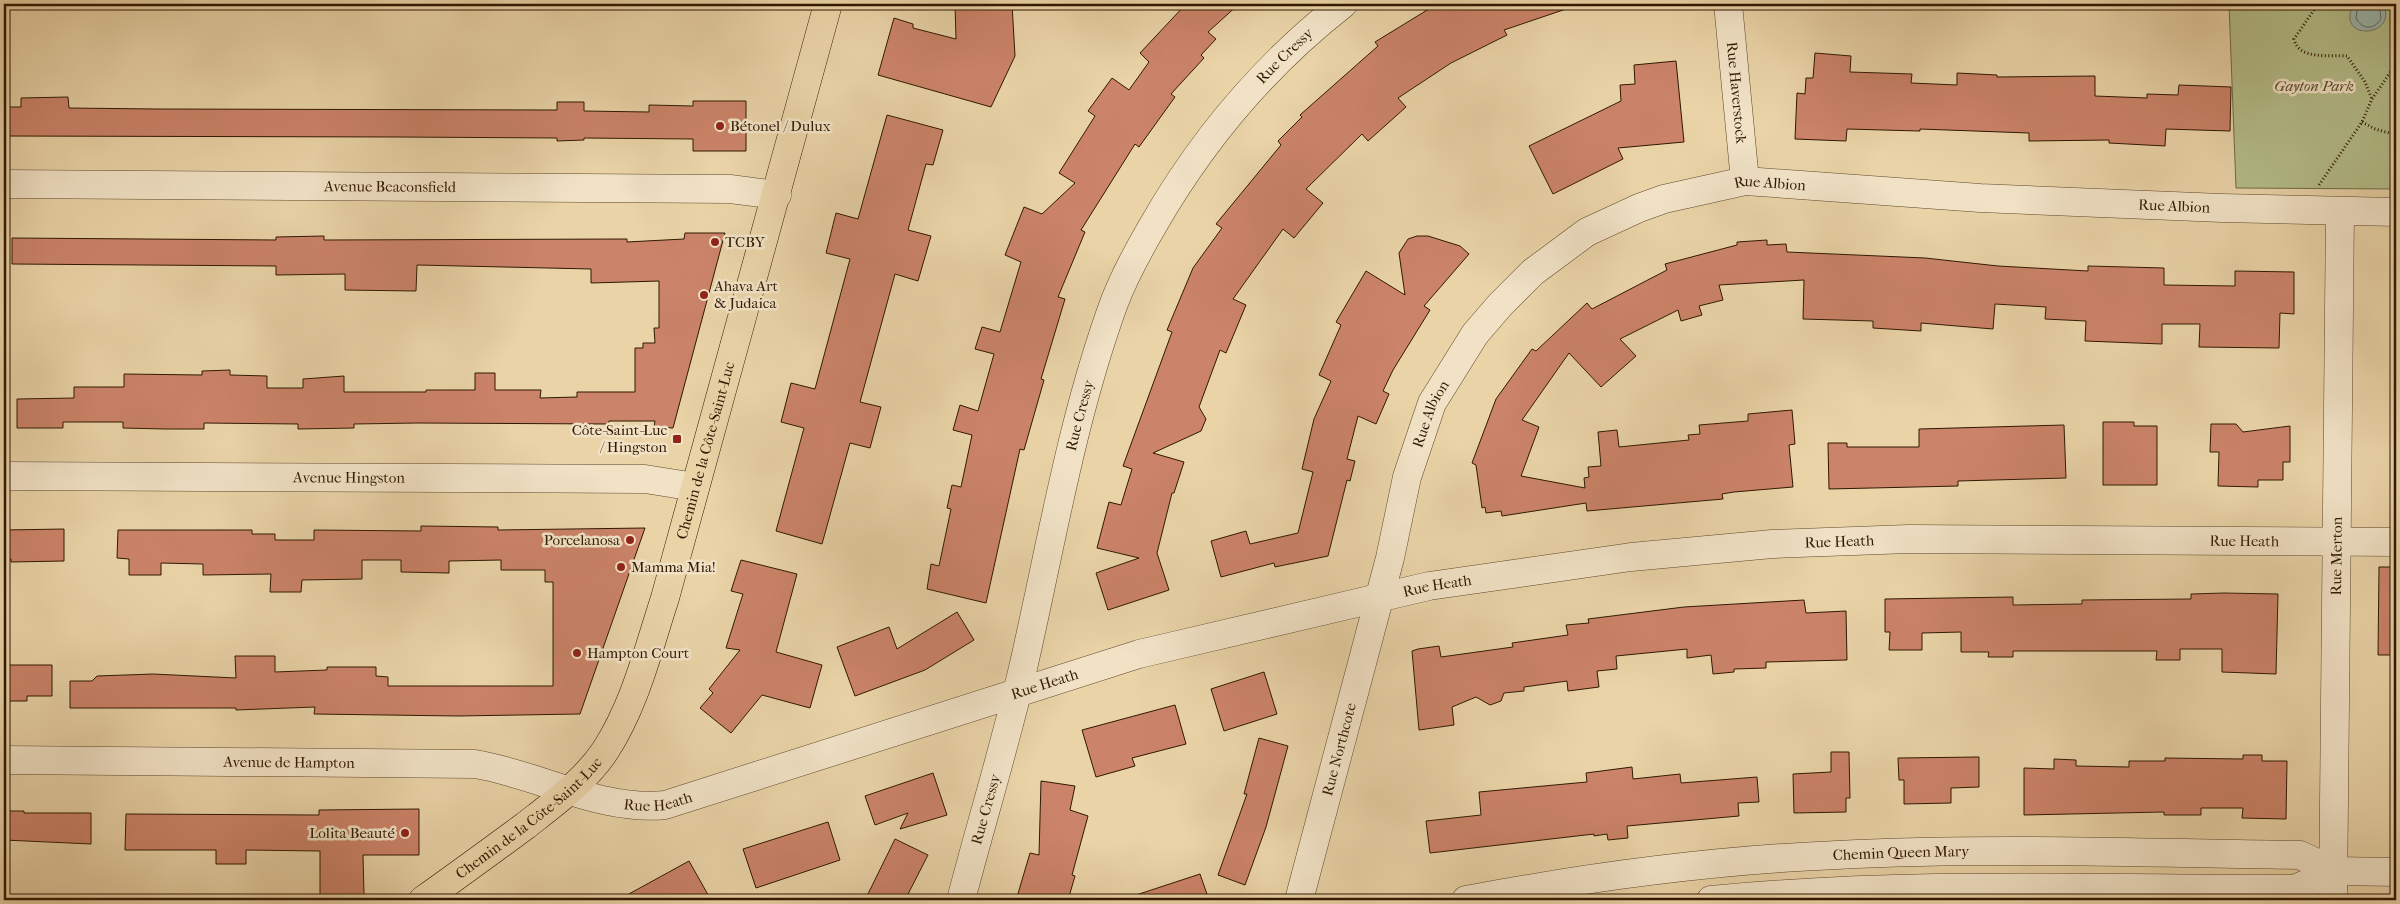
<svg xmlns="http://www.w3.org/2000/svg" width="2400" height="904" viewBox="0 0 2400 904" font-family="'IM FELL French Canon',serif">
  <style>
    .green { fill: #b4bd89; stroke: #726a44 }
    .water { fill: #99b7ae; stroke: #6f7768 }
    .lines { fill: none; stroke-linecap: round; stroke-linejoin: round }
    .shore { stroke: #646857; stroke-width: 1 }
    .building { fill: #cb8369; stroke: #301800 }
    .minor-casing { stroke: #5e472a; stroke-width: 29 }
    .major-casing { stroke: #301800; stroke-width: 29 }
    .path { stroke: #301800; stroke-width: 3; stroke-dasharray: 1 2.5; stroke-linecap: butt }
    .minor { stroke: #f1e2c6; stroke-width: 28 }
    .major { stroke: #e9d3a7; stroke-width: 28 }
    .poi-dot { fill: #8f2418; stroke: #f1e2c6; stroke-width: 2 }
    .labels { text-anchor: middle; stroke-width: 5; stroke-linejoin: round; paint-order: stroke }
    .street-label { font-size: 15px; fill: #301800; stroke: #f1e2c6 }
    .park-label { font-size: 15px; font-style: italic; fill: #584a29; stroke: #f1e2c6 }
    .poi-label { font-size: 15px; fill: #301800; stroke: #f1e2c6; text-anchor: start }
  </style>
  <rect width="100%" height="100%" fill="#e9d3a7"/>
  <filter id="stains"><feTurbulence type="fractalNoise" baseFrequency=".004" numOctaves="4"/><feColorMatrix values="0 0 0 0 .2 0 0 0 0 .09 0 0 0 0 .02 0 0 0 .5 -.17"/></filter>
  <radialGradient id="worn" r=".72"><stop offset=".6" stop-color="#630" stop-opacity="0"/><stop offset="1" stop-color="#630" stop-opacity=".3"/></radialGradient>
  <!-- green -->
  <polygon class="green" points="2229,4 2396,4 2396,189 2236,188"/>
  <!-- water -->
  <path class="water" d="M2354,4H2383C2400,38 2333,42 2354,4Z"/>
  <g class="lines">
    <!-- shore -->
    <path class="shore" d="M2358,4L2356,18C2362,30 2374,30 2381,19L2379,4"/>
  </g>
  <!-- building -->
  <g class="building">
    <polygon points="955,4 1012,4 1015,56 991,107 878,75 894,18 913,24 913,28 956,39"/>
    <polygon points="1186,4 1239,4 1208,32 1216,39 1201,55 1204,58 1171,94 1175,97 1139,147 1135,144 1081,230 1085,232 1058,297 1065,299 1041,379 1044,380 1024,450 1020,449 986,603 927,589 931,564 939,566 951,509 947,508 952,485 961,487 972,435 953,430 960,405 978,411 994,354 975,349 982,327 1000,332 1021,262 1005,255 1024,207 1042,214 1075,183 1059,173 1095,116 1088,111 1112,78 1129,90 1149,62 1140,53"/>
    <polygon points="1437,4 1572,4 1572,7 1504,30 1507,35 1451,63 1398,98 1406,107 1368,141 1362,134 1306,189 1323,203 1294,238 1283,229 1233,299 1246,305 1226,353 1220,350 1199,407 1206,419 1201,431 1153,453 1184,462 1174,493 1172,493 1157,553 1169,590 1108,610 1096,573 1139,558 1097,548 1109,502 1121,505 1132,469 1123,466 1172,332 1167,330 1193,268 1222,228 1216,224 1281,145 1278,141 1302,117 1300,115 1378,46 1375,42"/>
    <polygon points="1815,53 1851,56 1850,72 1912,74 1911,83 1957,85 1957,73 1997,75 1997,77 2095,76 2095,96 2147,98 2147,94 2178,95 2179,85 2231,87 2230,131 2166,129 2165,146 2109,143 2109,140 2029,141 2029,133 1920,129 1920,131 1847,129 1846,141 1795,139 1797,93 1805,94 1806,78 1813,78"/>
    <polygon points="1676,61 1684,142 1618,148 1623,159 1553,194 1529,146 1621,101 1620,85 1635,84 1634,65"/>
    <polygon points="68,97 69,108 155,109 557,110 557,102 584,102 584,111 649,112 649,105 693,106 693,101 746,101 746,151 693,151 693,139 584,138 584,140 557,141 557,138 399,137 4,136 4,107 21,107 21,98"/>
    <polygon points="887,115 943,130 933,165 926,164 908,230 931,236 918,281 895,274 860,402 881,407 870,448 850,443 822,544 776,531 804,428 781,422 791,383 815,389 850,259 826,253 836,213 858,219"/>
    <polygon points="685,233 725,233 673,428 654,427 655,421 609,421 609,424 417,423 354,424 354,428 298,429 298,424 204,423 204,429 165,429 123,428 123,422 63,422 63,428 17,428 17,399 74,398 74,387 124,387 124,374 202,375 202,371 230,370 230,375 267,376 267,388 303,388 303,379 344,376 344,392 426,392 426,390 475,390 475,373 495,373 495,390 541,390 540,398 577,397 577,392 635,392 635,348 643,348 643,343 655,343 654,328 659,328 659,281 591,283 591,269 417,265 416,291 345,290 345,274 276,275 276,266 12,264 12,238 276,240 276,237 324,236 324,240 627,239 627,242 684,239"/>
    <polygon points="1417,236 1428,236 1460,246 1469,254 1424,306 1430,310 1393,370 1383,391 1389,394 1376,424 1358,416 1347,459 1355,461 1350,481 1347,480 1328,556 1275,567 1274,563 1221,577 1211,541 1246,531 1250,544 1298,533 1313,472 1302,469 1314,419 1331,381 1319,375 1341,325 1336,322 1366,271 1405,295 1399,253 1408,239"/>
    <polygon points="1767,240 1767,245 1786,244 1787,252 1925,258 1998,266 2088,271 2088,266 2164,268 2164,285 2235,286 2235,271 2294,272 2294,314 2280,313 2279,348 2199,347 2200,324 2162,324 2162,344 2085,341 2086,321 2045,319 2046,307 1995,304 1993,329 1921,323 1921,331 1873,328 1873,321 1803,319 1804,280 1719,285 1723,300 1699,306 1702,315 1681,321 1678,310 1620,339 1636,356 1601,387 1569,353 1522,420 1539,427 1521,476 1585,488 1584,478 1589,477 1588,467 1601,466 1598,432 1617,430 1619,447 1689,440 1688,435 1700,434 1699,425 1748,421 1748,414 1792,410 1795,444 1789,445 1793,487 1734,492 1722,494 1723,499 1587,511 1586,503 1502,516 1501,511 1486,513 1485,507 1482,508 1476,465 1472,463 1496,399 1532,349 1536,351 1587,303 1592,309 1667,270 1665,264 1737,245 1737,242"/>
    <polygon points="2103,422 2134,422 2134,426 2157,426 2157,485 2103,485"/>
    <polygon points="2211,424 2236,424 2243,432 2290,426 2290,462 2283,462 2283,480 2258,480 2258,487 2218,486 2219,452 2210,452"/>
    <polygon points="2064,425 2066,478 1958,481 1958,486 1829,489 1828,443 1847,443 1847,447 1919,447 1919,429"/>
    <polygon points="421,526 498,527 498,530 645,528 580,714 458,716 314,714 315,707 236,710 236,708 70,708 70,681 92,681 97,676 153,674 236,678 235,656 275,656 275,672 327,670 327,667 376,667 376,676 388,677 388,686 553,686 553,582 545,582 545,570 501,570 501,560 449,561 449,573 401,572 401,560 362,560 362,579 302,580 301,592 270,592 271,574 203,575 203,564 161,563 161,575 129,575 129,559 117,558 118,530 252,530 252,534 275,534 275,540 314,540 314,530 421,531"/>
    <polygon points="64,529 64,561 11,562 11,559 4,560 4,530"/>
    <polygon points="741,560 797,574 776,652 822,665 810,708 762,695 731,733 700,708 713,693 709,689 740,650 726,648 743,594 731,591"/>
    <polygon points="2379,567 2396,567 2396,655 2378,655"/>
    <polygon points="2224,593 2278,594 2276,674 2222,672 2222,649 2180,649 2180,660 2156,660 2157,651 2013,651 2013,657 1988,657 1989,652 1961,652 1961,632 1922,633 1922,650 1889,650 1890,632 1885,632 1885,599 2013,597 2013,605 2082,604 2082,600 2191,599 2191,594"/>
    <polygon points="1804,600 1806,613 1846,611 1847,660 1766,662 1766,668 1734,669 1734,672 1713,674 1711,655 1687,658 1687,649 1616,656 1617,669 1597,671 1599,687 1568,691 1567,681 1524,687 1524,691 1504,693 1501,701 1490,705 1476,697 1452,707 1454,725 1419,730 1412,651 1418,649 1439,646 1441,657 1513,647 1512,643 1568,635 1566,625 1589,623 1588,619 1684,607"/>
    <polygon points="957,612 974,640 925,670 855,696 837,647 889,627 897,649"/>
    <polygon points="4,665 52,665 52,696 27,696 27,701 4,701"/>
    <polygon points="1264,672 1277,714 1224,731 1211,689"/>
    <polygon points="1175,705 1186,744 1132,758 1135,766 1096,777 1082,730"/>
    <polygon points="1259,738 1288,746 1266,827 1245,885 1218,875 1247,794 1244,794"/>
    <polygon points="1831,752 1849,752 1850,798 1846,798 1846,812 1794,813 1793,774 1831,772"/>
    <polygon points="2243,755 2262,755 2262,761 2287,761 2286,819 2242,818 2243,808 2201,808 2201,815 2164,815 2164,812 2024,815 2024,768 2054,769 2054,759 2076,760 2076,766 2129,767 2129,761 2165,761 2165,758 2243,759"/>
    <polygon points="1979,757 1979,787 1951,788 1951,803 1904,804 1904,780 1899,780 1898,758"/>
    <polygon points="1632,767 1633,779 1680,774 1681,783 1757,777 1759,802 1738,803 1739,816 1627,826 1628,838 1608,840 1607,834 1594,836 1594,834 1430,853 1426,821 1481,815 1479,792 1587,782 1586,773"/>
    <polygon points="933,773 947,815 900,829 908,813 875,825 865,796"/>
    <polygon points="1041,781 1075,786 1070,810 1088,816 1072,875 1075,876 1068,900 1029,900 1017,897 1030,853 1039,855"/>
    <polygon points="419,809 419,855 363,855 364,895 320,895 320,851 246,850 246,864 216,864 216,850 125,850 126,814 319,815 319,810"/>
    <polygon points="4,811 24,811 24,813 91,813 91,844 4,840"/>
    <polygon points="828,822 840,860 756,888 743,849"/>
    <polygon points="895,839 928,855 905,900 865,900"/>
    <polygon points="689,861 711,900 618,900"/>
    <polygon points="1200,874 1209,900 1131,900 1130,897"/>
  </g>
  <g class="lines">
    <defs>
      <g id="minor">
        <path id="s1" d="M1728,4L1745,181"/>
        <path id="s2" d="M4,184L730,189L777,195"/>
        <path id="s3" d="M4,476L645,479L695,487"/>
        <path id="s4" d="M4,760L475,764C537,774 602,812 665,805L1139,654L1429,586L1631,557L1772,544L1909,539L2396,542"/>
        <path id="s5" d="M961,900C981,823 1005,746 1023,668C1051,546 1071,421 1114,303C1124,277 1138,251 1152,227C1201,141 1265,65 1343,4"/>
        <path id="s6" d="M1299,900L1390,558L1407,477L1432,403L1475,334L1500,305L1533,272L1587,232L1639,208L1664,199L1745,181L1980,198L2222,208L2396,212"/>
        <path id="s7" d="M1466,900C1588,877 1713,860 1837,855C1991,847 2146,853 2300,855L2334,871L2396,872"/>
        <path d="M1711,900C1905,881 2100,889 2295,889L2334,871"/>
        <path id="s8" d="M2333,900L2340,212"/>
      </g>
      <g id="major">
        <path id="s9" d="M423,900C457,876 491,851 525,826C553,804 585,781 605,751C635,705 648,650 665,598L828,4"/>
      </g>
    </defs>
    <!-- minor casing -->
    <use href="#minor" class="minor-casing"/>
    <!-- major casing -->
    <use href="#major" class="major-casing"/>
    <!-- path -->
    <g class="path">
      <path d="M2318,4L2294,39C2298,60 2330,55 2347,56L2365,82L2372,99"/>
      <polyline points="2362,122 2375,129 2396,135"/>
      <polyline points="2319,185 2362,122 2372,99 2396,64"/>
    </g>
    <!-- minor -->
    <use href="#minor" class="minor"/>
    <!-- major -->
    <use href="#major" class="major"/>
  </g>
  <!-- markers -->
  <g class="poi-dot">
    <circle cx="720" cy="126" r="5"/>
    <circle cx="715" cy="242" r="5"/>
    <circle cx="704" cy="295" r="5"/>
    <rect x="672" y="434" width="10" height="10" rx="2.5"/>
    <circle cx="630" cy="540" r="5"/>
    <circle cx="621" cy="567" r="5"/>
    <circle cx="577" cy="653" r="5"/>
    <circle cx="405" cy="833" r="5"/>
  </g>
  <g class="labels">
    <!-- street labels -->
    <g class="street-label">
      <text dy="5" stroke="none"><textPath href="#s5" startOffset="919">Rue Cressy</textPath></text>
      <text dy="5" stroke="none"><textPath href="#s1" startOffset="89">Rue Haverstock</textPath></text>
      <text dy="5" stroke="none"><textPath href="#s2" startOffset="386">Avenue Beaconsfield</textPath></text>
      <text dy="5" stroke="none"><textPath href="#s6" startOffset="940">Rue Albion</textPath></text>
      <text dy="5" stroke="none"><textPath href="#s6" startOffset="1345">Rue Albion</textPath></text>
      <text dy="5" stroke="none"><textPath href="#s6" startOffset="504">Rue Albion</textPath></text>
      <text dy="5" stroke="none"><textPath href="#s5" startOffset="499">Rue Cressy</textPath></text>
      <text dy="5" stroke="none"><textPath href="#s9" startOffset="554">Chemin de la Côte-Saint-Luc</textPath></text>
      <text dy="5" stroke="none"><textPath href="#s3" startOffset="345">Avenue Hingston</textPath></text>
      <text dy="5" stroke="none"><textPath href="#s4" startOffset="1875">Rue Heath</textPath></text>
      <text dy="5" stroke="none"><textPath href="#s4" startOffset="2280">Rue Heath</textPath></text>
      <text dy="5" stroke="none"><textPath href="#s8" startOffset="344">Rue Merton</textPath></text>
      <text dy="5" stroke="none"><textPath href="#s4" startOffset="1470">Rue Heath</textPath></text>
      <text dy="5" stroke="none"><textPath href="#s4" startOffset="1065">Rue Heath</textPath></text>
      <text dy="5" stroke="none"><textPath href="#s6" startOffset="156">Rue Northcote</textPath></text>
      <text dy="5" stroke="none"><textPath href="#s4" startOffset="285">Avenue de Hampton</textPath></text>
      <text dy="5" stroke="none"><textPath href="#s4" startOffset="660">Rue Heath</textPath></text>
      <text dy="5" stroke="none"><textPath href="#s5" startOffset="94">Rue Cressy</textPath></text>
      <text dy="5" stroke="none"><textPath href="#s9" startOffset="134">Chemin de la Côte-Saint-Luc</textPath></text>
      <text dy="5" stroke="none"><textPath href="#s7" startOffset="438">Chemin Queen Mary</textPath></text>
    </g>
    <!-- park labels -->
    <g class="park-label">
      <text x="2314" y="91">Gayton Park</text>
    </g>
    <!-- poi labels -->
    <g class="poi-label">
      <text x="730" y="131">Bétonel / Dulux</text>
      <text x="725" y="247">TCBY</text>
      <text x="714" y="291">Ahava Art<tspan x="714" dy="17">&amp; Judaica</tspan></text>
      <text x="667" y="435" text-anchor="end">Côte-Saint-Luc<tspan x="667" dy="17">/ Hingston</tspan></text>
      <text x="620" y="545" text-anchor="end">Porcelanosa</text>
      <text x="631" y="572">Mamma Mia!</text>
      <text x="587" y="658">Hampton Court</text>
      <text x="395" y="838" text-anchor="end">Lolita Beauté</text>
    </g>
  </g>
  <!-- margin -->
  <rect width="2400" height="904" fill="none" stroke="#e9d3a7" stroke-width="20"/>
  <rect x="5" y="5" width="2390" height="894" fill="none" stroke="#301800" stroke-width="2.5"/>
  <rect x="10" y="10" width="2380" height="884" fill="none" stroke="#301800"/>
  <rect width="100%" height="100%" filter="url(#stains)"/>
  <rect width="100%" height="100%" fill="url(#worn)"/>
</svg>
